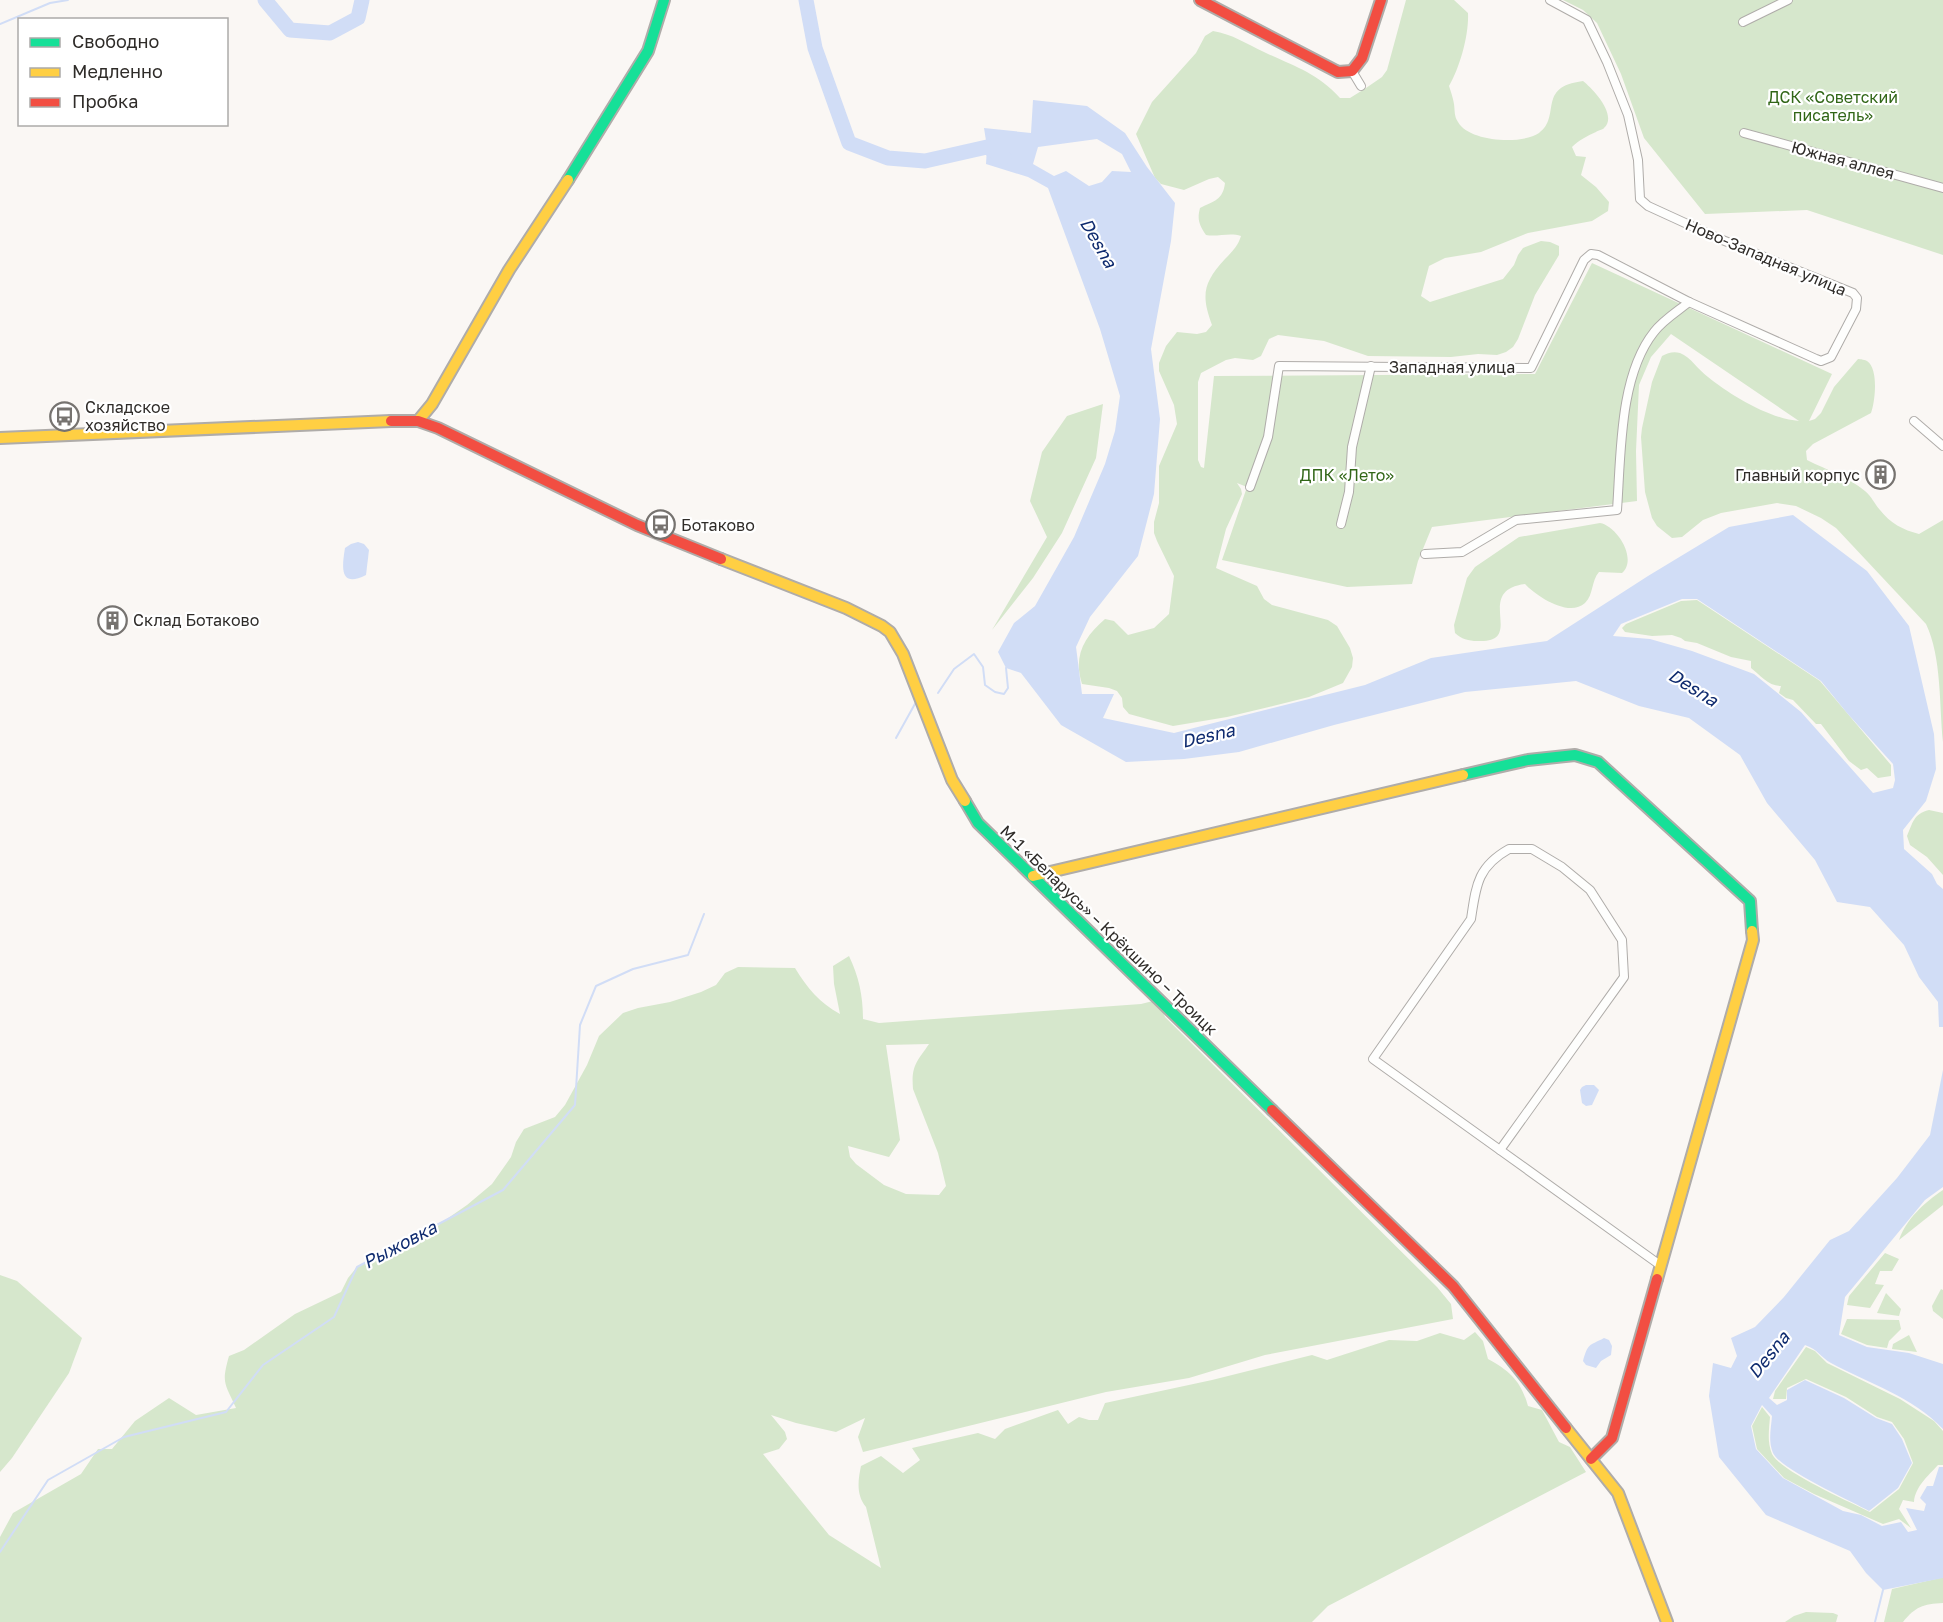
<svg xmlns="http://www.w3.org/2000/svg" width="1943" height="1622" viewBox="0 0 1943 1622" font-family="'Golos Text',sans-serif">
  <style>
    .green { fill: #d6e7cc; fill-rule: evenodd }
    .water { fill: #d1ddf6; fill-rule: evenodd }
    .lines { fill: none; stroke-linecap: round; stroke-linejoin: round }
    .stream { stroke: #d1ddf6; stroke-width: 2 }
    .river { stroke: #d1ddf6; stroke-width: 15 }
    .street-casing { stroke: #afaca9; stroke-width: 10 }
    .fast-casing { stroke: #afaca9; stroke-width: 14 }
    .slow-casing { stroke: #afaca9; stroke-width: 14 }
    .jam-casing { stroke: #afaca9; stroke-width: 14 }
    .street { stroke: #fefefd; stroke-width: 8 }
    .fast { stroke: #16e098; stroke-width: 10 }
    .slow { stroke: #ffcf43; stroke-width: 10 }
    .jam { stroke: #f24e42; stroke-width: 10 }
    .labels { text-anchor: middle; stroke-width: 4.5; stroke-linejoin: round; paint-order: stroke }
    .park-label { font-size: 16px; fill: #316617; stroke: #fff }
    .street-label { font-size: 16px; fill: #2f2c29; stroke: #fff }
    .poi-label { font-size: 16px; fill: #2f2c29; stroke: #fff; text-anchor: start }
    .water-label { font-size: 18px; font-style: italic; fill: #0f2b6f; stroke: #fff }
  </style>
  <rect width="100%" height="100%" fill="#faf7f4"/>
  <!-- green -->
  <g class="green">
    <path d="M1406,0H1454L1468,13C1469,35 1460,67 1449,86C1451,92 1453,98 1454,104C1455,111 1454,116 1458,122C1469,142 1522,145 1539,133C1562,116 1536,87 1583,81C1593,89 1618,115 1604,128C1604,129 1597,131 1596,132C1587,136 1579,140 1572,147L1576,156L1586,157L1581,175L1596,187L1609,202L1608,211L1592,221L1528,233L1481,252L1445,258L1429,266L1421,296L1430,302L1503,279L1514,265L1518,255L1523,248L1541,241L1550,242L1559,246V255L1535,295L1518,339L1513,347L1506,352L1497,355L1478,354L1451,357L1368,356L1324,341L1278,335L1269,339L1261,356L1253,360L1235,358L1226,360L1201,373L1198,382V460L1201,467L1204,468L1214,376L1535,374L1592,263L1832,374L1809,421L1815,419L1821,413L1834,387L1858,359C1860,359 1866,360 1867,361C1879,369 1875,402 1871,413L1813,444L1806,451L1807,460C1827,470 1848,477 1865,491C1872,497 1874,503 1880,510C1890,523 1903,530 1919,534L1943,520V742C1939,705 1942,658 1926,624L1836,528L1821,518L1796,506L1777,503L1721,513L1703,520L1682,537L1672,538L1657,526L1652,518L1645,492L1641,437L1642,428L1652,382L1662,356C1668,353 1673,351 1680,353C1691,357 1698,370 1708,377C1730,395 1770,419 1799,421L1671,334L1651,357L1639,385L1636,451L1637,501L1432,527L1418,561L1412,584L1347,587L1222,560L1247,487L1237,483L1241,489L1242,494L1226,529L1216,568L1257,586L1264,599L1272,605L1328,620L1337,626L1350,648L1353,658L1352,667L1343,683L1309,697L1281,704L1227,717L1173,726L1129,714L1123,707L1122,698L1117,691L1109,688L1082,684C1073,656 1084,637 1105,619L1114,621L1128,635L1154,628L1169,614L1174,576L1157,541L1154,533V522L1159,503V466L1177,424L1174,405L1159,371V363L1166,346L1177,332L1197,334L1206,332L1212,325C1201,295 1203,283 1225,259C1232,252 1238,246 1241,236C1230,232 1218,237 1206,235C1199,225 1197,219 1200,208C1214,201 1223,200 1225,183L1218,177L1209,179L1184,190L1161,184L1155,178L1136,134L1152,102L1196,53L1205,36L1213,31C1232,34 1247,44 1264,52C1295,67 1316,72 1340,98H1350L1366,88L1382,77L1387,70Z"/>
    <polygon points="1563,0 1943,0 1943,255 1807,210 1705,214 1644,138 1621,74 1597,23 1583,10"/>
    <polygon points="1103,404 1096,458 1062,533 1033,578 992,630 1047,537 1030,501 1042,452 1067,416"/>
    <path d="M1600,523C1617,526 1638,559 1622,573L1599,572C1591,581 1594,594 1585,603C1569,618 1536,596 1525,584C1472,591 1528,644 1477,641C1469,641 1461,639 1455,633L1454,625L1467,578L1475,567L1519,537Z"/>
    <path d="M1697,600L1820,681L1891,765V776L1878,778L1867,768L1861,770L1849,761L1821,724H1816L1793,700L1786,698L1779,693L1781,686C1768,686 1760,675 1751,668V661L1731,657L1697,643L1685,641L1681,638L1672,635L1652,636L1625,632L1622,628L1626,624L1681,601Z"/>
    <path d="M1929,810L1943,813V875L1927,857L1910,845L1907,836C1913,823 1913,814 1929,810Z"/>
    <path d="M849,956C859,977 863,996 863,1019L879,1023L1141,1004L1153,1001L1161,1006L1165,1017L1437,1287L1451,1304L1453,1319L1265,1355L1189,1378L1106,1392L863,1452L858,1437L865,1418L836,1432L796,1423L771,1415L785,1432L787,1439L779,1449L763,1454L829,1535L881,1568L866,1507C856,1495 858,1480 861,1466L881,1456L903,1473L920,1460L912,1448L978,1433L995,1439L1005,1429L1058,1410L1068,1424L1079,1417L1089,1420H1098L1105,1403L1212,1380L1312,1355L1327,1360L1389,1340L1417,1341L1440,1333L1464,1340L1475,1332L1483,1341L1488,1359C1510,1371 1521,1381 1528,1406L1542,1410L1559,1442L1570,1447L1586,1472L1328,1606L1312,1622H0V1537L13,1513L81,1474L98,1449H112L135,1421L169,1398L196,1415L236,1408C225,1383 221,1384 229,1356L244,1350L295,1314L341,1292L348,1278L357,1267L381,1255L415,1247L441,1223L467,1205L492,1184L511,1157L516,1142L524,1129L555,1117L565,1105L587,1065L599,1036L623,1013L638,1008L670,1002L701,992L716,985L725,973L738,967L795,968C807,988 820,1003 840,1014L834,984L833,966ZM929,1044C917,1062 911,1065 913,1089L938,1153L946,1186L939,1195L906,1194L884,1185L856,1164L850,1157L848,1146L889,1157L900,1140L886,1045Z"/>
    <path d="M1943,1190V1205L1899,1240C1906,1219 1925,1202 1943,1190Z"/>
    <polygon points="1885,1253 1899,1259 1892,1271 1880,1271 1875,1284 1884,1285 1870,1308 1847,1305 1849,1296"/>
    <polygon points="0,1275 17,1281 82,1338 69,1373 12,1458 0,1472"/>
    <polygon points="1941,1289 1943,1290 1943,1319 1933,1311 1932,1306"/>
    <polygon points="1886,1293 1901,1309 1899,1316 1877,1313"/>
    <polygon points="1847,1319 1899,1320 1901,1329 1889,1341 1887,1348 1867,1345 1841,1334"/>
    <polygon points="1909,1335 1917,1352 1892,1349 1893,1344"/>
    <path d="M1806,1347L1815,1351L1827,1363L1900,1399L1934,1421L1943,1431V1465H1938C1928,1476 1915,1487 1914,1502L1903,1500L1899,1509L1911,1528L1899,1519L1883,1524L1814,1494L1784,1478L1757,1449L1752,1426L1762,1407L1770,1417C1769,1430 1767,1442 1772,1454C1780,1471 1850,1502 1870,1512L1899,1489L1913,1463L1904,1439L1892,1422L1877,1417L1846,1397L1806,1379L1787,1388L1786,1399H1773L1775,1391Z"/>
    <path d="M1940,1578H1943V1603C1923,1604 1915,1607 1903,1622H1884L1892,1589Z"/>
    <polygon points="1806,1612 1833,1613 1838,1615 1836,1622 1785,1622 1794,1616"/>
  </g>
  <!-- water -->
  <g class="water">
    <path d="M1033,100L1087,106L1125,133L1147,167L1175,203L1171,241L1151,349L1160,419L1154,494L1138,556L1090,617L1076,647L1082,694H1114L1103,718L1174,733L1365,685L1431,658L1547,641L1648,576L1729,527L1793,515L1867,571L1909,626L1934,734L1936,769L1926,801L1903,830L1904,849L1932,874L1937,884L1943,889V1027H1939L1938,1002L1919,977L1904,945L1870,907L1837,902L1815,860L1767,803L1740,755L1689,718L1639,706L1576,681L1465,692L1334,725L1239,752L1184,759L1126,762L1061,725L1021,673L1006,668L998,652L1014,623L1035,606L1074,537L1105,464L1115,431L1120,396L1100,329L1048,188L1028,177L986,164L987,147L984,128L1031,133ZM1097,139L1122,154L1131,172L1112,171L1102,182L1089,186L1066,171L1054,176L1033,164L1038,147ZM1682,599H1697L1821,681L1847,713L1893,764L1895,780L1893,788L1873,793L1801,712L1754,674L1692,651L1650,639L1613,636L1621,624Z"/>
    <path d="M358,542L364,544L369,550L366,575C339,589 342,566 345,548L351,544Z"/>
    <path d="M1943,1070V1187L1925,1200L1845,1297L1839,1335L1867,1347L1909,1353L1943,1364V1429C1913,1397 1868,1383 1831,1363C1820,1357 1819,1350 1805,1345L1769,1398L1777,1405L1787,1400V1390L1805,1380L1844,1398L1876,1418L1892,1424L1902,1439L1912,1463L1898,1488L1869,1511C1851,1501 1780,1469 1773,1453C1768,1441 1771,1429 1772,1416L1762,1405L1751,1426L1756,1449L1783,1478L1843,1511L1861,1515L1882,1526L1901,1522L1908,1532L1917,1530L1906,1508L1924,1511L1926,1504L1920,1498L1927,1486H1933L1939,1467H1943V1578L1883,1590L1866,1573L1850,1551L1766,1515L1719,1457L1709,1396L1713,1363L1731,1368L1737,1356L1731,1338L1755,1327L1784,1297L1830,1240L1849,1231L1897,1178L1930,1135Z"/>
    <polygon points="1586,1085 1594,1085 1599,1090 1592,1105 1586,1106 1582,1103 1580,1090 1582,1087"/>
    <path d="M1604,1338L1609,1340L1612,1346L1611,1355L1601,1361L1596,1368L1586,1365L1583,1361C1588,1343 1589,1346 1604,1338Z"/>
  </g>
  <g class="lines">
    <!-- stream -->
    <g class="stream">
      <polyline points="0,24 50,3 68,0"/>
      <polyline points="938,693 954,669 974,654 983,667 985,685 995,692 1004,694 1008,688 1006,668"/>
      <polyline points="896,738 916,702"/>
      <polyline points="0,1552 48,1480 124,1437 226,1412 263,1365 334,1317 357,1267 503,1190 575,1105 580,1025 596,986 633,969 688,955 704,914"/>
      <polyline points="1875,1622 1883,1590"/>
    </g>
    <!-- river -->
    <g class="river">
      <polyline points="265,0 290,30 330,33 358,18 362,0"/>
      <polyline points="806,0 815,48 849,143 888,158 925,161 987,147 1004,157"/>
    </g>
    <defs>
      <g id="street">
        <polyline points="1743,22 1788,0"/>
        <polyline points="1352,71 1361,86"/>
        <polyline points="1744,133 1943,188"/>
        <polyline points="1914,421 1943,446"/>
        <polyline points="1250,487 1268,437 1279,366 1531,368 1584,260 1591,254 1598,255 1689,302 1816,359 1821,361 1831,357 1856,309 1857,298 1853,293 1720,239 1648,206 1640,199 1638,160 1628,115 1607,62 1587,20 1550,0"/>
        <polyline points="1341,524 1349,492 1352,447 1371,366"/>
        <path d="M1425,554L1462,552L1516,520L1617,510C1621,455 1619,376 1654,332C1663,320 1678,311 1689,302"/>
        <path d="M1509,849H1532L1562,867L1590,890L1622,940L1624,977L1500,1150L1373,1059L1471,919C1476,886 1477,867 1509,849Z"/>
        <polyline points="1500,1150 1660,1265"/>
      </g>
      <g id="fast">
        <polyline points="568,180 648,51 664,0"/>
        <polyline points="1463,775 1528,760 1575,755 1598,762 1750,901 1752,931"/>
        <polyline points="965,801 978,823 1272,1110"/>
      </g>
      <g id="slow">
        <polyline points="418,421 432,404 509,270 568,180"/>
        <polyline points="0,438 391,421"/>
        <polyline points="721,559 846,608 882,626 890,632 903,654 952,780 965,801"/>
        <polyline points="1033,876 1463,775"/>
        <polyline points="1657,1279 1753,940 1752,931"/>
        <polyline points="1566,1428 1618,1493 1667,1622"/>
      </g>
      <g id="jam">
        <polyline points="1200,0 1338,72 1352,71 1362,58 1381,0"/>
        <polyline points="391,421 418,421 438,428 637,525 721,559"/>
        <polyline points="1272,1110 1453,1286 1566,1428"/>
        <polyline points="1591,1459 1612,1438 1657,1279"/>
      </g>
    </defs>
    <!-- street casing -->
    <use href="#street" class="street-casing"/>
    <!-- fast casing -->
    <use href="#fast" class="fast-casing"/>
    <!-- slow casing -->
    <use href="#slow" class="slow-casing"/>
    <!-- jam casing -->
    <use href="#jam" class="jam-casing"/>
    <!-- street -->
    <use href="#street" class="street"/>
    <!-- fast -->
    <use href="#fast" class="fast"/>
    <!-- slow -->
    <use href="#slow" class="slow"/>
    <!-- jam -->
    <use href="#jam" class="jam"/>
  </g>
  <!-- icons -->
  <defs>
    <symbol id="bus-ring" viewBox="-11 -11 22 22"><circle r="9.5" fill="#fff" stroke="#767370" stroke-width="1.5"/><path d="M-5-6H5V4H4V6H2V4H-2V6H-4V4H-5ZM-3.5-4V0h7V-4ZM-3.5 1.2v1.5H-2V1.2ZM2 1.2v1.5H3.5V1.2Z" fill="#767370"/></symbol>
    <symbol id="building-ring" viewBox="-11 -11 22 22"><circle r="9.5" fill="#fff" stroke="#767370" stroke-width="1.5"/><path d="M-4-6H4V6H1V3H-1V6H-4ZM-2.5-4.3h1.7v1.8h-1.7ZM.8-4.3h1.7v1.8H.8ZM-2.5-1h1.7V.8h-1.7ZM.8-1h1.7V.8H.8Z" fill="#767370"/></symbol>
  </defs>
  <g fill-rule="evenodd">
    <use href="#bus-ring" x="48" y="400" width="33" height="33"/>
    <use href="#building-ring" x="1864" y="458" width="33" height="33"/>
    <use href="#bus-ring" x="644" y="508" width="33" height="33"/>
    <use href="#building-ring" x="96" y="604" width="33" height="33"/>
  </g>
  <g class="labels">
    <!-- park labels -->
    <g class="park-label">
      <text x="1833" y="103">ДСК «Советский<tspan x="1833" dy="18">писатель»</tspan></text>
      <text x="1347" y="481">ДПК «Лето»</text>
    </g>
    <!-- street labels -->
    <g class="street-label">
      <text transform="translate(1843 160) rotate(15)" y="6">Южная аллея</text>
      <text transform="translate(1766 257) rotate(23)" y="6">Ново-Западная улица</text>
      <text x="1452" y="373">Западная улица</text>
      <text transform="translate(1109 930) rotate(44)" y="6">М-1 «Беларусь» – Крёкшино – Троицк</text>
    </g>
    <!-- poi labels -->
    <g class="poi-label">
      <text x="85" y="413">Складское<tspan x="85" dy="18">хозяйство</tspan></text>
      <text x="1860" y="481" text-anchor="end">Главный корпус</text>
      <text x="681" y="531">Ботаково</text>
      <text x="133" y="626">Склад Ботаково</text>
    </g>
    <!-- water labels -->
    <g class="water-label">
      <text transform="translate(1098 243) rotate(60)" y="6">Desna</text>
      <text transform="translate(1693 688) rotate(32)" y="6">Desna</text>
      <text transform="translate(1208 736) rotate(-13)" y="6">Desna</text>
      <text transform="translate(400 1245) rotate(-28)" y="6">Рыжовка</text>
      <text transform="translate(1769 1355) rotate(-51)" y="6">Desna</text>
    </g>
  </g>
  <!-- legend -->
  <rect x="18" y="18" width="210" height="108" fill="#ffffff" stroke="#acaba9" stroke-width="1.5"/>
  <rect x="30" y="38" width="30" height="9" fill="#16e098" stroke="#acaba9" stroke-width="1.5"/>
  <text x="72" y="48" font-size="18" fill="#2f2c29">Свободно</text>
  <rect x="30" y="68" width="30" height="9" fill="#ffcf43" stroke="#acaba9" stroke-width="1.5"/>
  <text x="72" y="78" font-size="18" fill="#2f2c29">Медленно</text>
  <rect x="30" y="98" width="30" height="9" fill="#f24e42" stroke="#acaba9" stroke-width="1.5"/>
  <text x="72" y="108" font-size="18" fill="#2f2c29">Пробка</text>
</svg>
